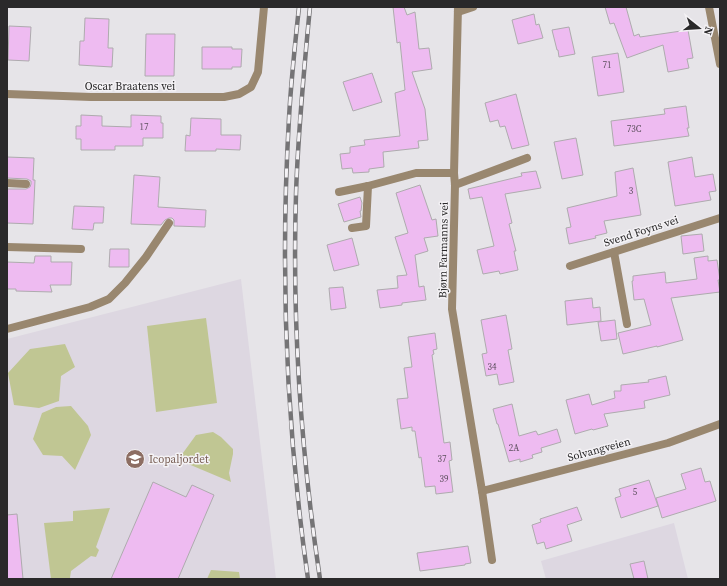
<svg xmlns="http://www.w3.org/2000/svg" width="727" height="586" viewBox="0 0 727 586" font-family="'Source Serif 4',serif">
  <style>
    .built { fill: #ddd7e1 }
    .green { fill: #c0c693 }
    .building { fill: #eebbf1; stroke: #aeabae }
    .lines { fill: none; stroke-linecap: round; stroke-linejoin: round }
    .service { stroke: #99876f; stroke-width: 8 }
    .minor { stroke: #99876f; stroke-width: 8 }
    .tertiary { stroke: #99876f; stroke-width: 8 }
    .rail-casing { stroke: #757476; stroke-width: 4.5 }
    .rail { stroke: #f4f2f5; stroke-width: 3; stroke-dasharray: 9; stroke-linecap: butt }
    .labels { text-anchor: middle; stroke-width: 3; stroke-linejoin: round; paint-order: stroke }
    .number-label { font-size: 9px; fill: #5b4e5c }
    .street-label { font-size: 11px; fill: #2a292a; stroke: #f4f2f5 }
    .education-label { font-size: 11px; fill: #785e54; stroke: #f4f2f5; text-anchor: start }
  </style>
  <rect width="100%" height="100%" fill="#e6e4e8"/>
  <!-- built -->
  <g class="built">
    <polygon points="241,279 276,579 7,579 7,339"/>
    <polygon points="674,523 688,579 546,579 541,561"/>
  </g>
  <!-- green -->
  <g class="green">
    <polygon points="206,318 217,403 156,412 147,326"/>
    <polygon points="65,344 75,367 61,376 59,401 39,408 14,405 8,373 30,349"/>
    <polygon points="71,406 88,426 91,435 75,470 62,456 43,455 33,439 42,413 56,407"/>
    <polygon points="213,432 221,437 233,449 233,454 229,473 231,482 174,458 180,457 196,435"/>
    <polygon points="110,508 96,547 99,550 96,557 91,556 71,571 70,578 51,579 44,523 73,521 73,511"/>
    <polygon points="211,570 239,572 240,579 207,579"/>
  </g>
  <!-- building -->
  <g class="building">
    <polygon points="393,7 404,7 407,15 415,12 419,49 429,48 432,69 412,72 425,109 428,140 418,141 419,148 383,152 384,167 369,169 369,172 353,173 352,168 342,169 340,154 350,153 350,147 365,145 364,140 400,136 395,93 405,90 400,42 397,43"/>
    <polygon points="605,7 626,7 634,36 639,34 640,37 688,30 693,58 687,59 689,68 668,72 663,45 627,58 614,23 610,24"/>
    <polygon points="534,14 536,25 539,24 543,38 518,44 512,20"/>
    <polygon points="85,18 109,19 108,48 113,48 112,67 79,65 80,41 84,41"/>
    <polygon points="9,26 31,27 29,61 8,60"/>
    <polygon points="569,27 575,54 559,57 558,50 557,50 552,30"/>
    <polygon points="146,34 175,34 174,76 145,76"/>
    <polygon points="202,47 232,47 232,49 242,49 241,67 232,67 232,69 202,69"/>
    <polygon points="618,53 624,92 598,96 592,57"/>
    <polygon points="372,73 382,102 353,111 343,82"/>
    <polygon points="516,94 529,145 512,149 505,126 500,127 498,120 490,122 485,103"/>
    <polygon points="686,106 689,128 687,128 689,136 614,146 611,121 665,114 664,109"/>
    <polygon points="81,115 102,116 102,126 131,127 131,115 161,116 161,123 163,123 163,138 143,138 143,146 115,146 115,150 81,150 81,139 76,139 76,126 81,126"/>
    <polygon points="191,118 221,119 221,135 241,135 240,150 216,149 216,151 185,151 186,135 190,136"/>
    <polygon points="576,138 583,175 562,179 554,142"/>
    <polygon points="7,157 34,158 33,180 35,180 33,224 7,223 7,189 26,189 30,187 31,184 31,181 27,179 7,178"/>
    <polygon points="692,157 695,177 713,174 716,191 709,192 711,200 675,206 668,162"/>
    <polygon points="633,168 641,215 604,221 607,233 595,236 596,238 569,244 566,228 571,227 567,208 617,196 615,172"/>
    <polygon points="536,171 541,188 505,194 512,223 509,224 516,251 514,251 518,270 500,274 499,271 483,274 477,250 494,246 482,197 470,199 468,189 522,176 521,173"/>
    <polygon points="134,175 160,177 158,207 206,210 205,227 174,226 174,220 172,218 169,218 165,220 161,225 131,224"/>
    <polygon points="420,185 432,220 436,219 438,236 424,238 428,251 415,255 419,287 424,286 426,300 402,303 402,305 380,308 377,290 398,288 397,276 407,275 395,237 408,233 396,193"/>
    <polygon points="360,197 362,203 361,211 360,211 361,217 344,222 338,204"/>
    <polygon points="74,206 104,207 103,223 94,223 93,230 72,229"/>
    <polygon points="702,234 704,251 683,254 681,236"/>
    <polygon points="352,238 359,265 334,271 327,245"/>
    <polygon points="110,249 129,249 129,267 109,267"/>
    <polygon points="35,256 51,256 51,262 72,262 71,285 50,285 52,292 16,291 16,289 7,289 7,262 34,263"/>
    <polygon points="708,256 708,261 717,260 720,280 718,280 720,292 671,298 683,340 657,347 657,346 623,354 618,333 651,325 644,299 634,300 632,281 633,281 633,276 665,272 666,283 697,279 694,258"/>
    <polygon points="343,287 346,308 331,310 329,288"/>
    <polygon points="592,298 593,308 600,307 601,321 567,325 565,301"/>
    <polygon points="506,315 512,349 508,350 514,382 499,385 497,374 486,376 482,354 487,353 481,320"/>
    <polygon points="615,320 617,339 601,341 598,322"/>
    <polygon points="435,333 437,349 433,350 434,354 432,355 444,443 450,442 452,460 449,461 453,492 436,494 435,486 425,487 421,457 419,458 415,431 412,431 412,427 401,429 397,399 408,398 404,368 412,367 408,337"/>
    <polygon points="666,376 670,395 644,401 645,408 604,414 608,426 593,430 592,429 575,434 566,400 589,394 592,405 615,398 614,391 621,391 621,385 649,382 648,380"/>
    <polygon points="512,404 519,436 536,431 538,435 557,429 561,442 541,448 542,452 532,455 533,458 520,462 520,459 509,462 498,424 497,424 493,409"/>
    <polygon points="701,468 705,482 710,481 716,501 662,518 656,498 686,489 681,474"/>
    <polygon points="649,480 658,506 621,518 615,498 621,496 619,489"/>
    <polygon points="153,482 186,497 192,485 214,495 178,579 111,579"/>
    <polygon points="577,507 582,520 567,525 572,541 546,549 544,542 537,544 532,525 541,522 540,519"/>
    <polygon points="17,514 23,579 7,579 7,515"/>
    <polygon points="468,546 471,563 465,564 465,565 420,571 417,553"/>
    <polygon points="644,561 648,579 634,579 630,564"/>
  </g>
  <g class="lines">
    <!-- service -->
    <g class="service">
      <polyline points="7,183 26,184"/>
      <polyline points="455,185 527,158"/>
      <polyline points="339,192 368,186 416,173 454,173"/>
      <polyline points="352,228 366,226 368,186"/>
      <polyline points="7,247 81,249"/>
      <polyline points="614,252 627,324"/>
      <polyline points="7,329 90,307 109,299 125,283 146,257 169,223"/>
      <polyline points="482,491 492,560"/>
    </g>
    <!-- minor -->
    <g class="minor">
      <polyline points="458,7 454,173 455,185 452,309 482,491 668,443 720,424"/>
      <polyline points="458,12 473,7"/>
      <polyline points="7,94 91,97 224,97 239,94 251,87 258,72 264,7"/>
      <polyline points="570,266 720,218"/>
    </g>
    <!-- tertiary -->
    <polyline class="tertiary" points="709,7 720,64"/>
    <defs>
      <g id="rail">
        <path d="M299,7C295,44 291,81 289,118C280,272 286,426 308,579"/>
        <path d="M310,7C304,69 298,131 296,194C292,322 301,452 320,579"/>
      </g>
    </defs>
    <!-- rail casing -->
    <use href="#rail" class="rail-casing"/>
    <!-- rail -->
    <use href="#rail" class="rail"/>
  </g>
  <!-- icons -->
  <defs>
    <symbol id="school-disc" viewBox="-11 -11 22 22"><circle r="9.5" fill="#8d6e63" stroke="#f4f2f5"/><path d="M0-5L7-2L0 1L-7-2ZM-4 1L0 2.5L4 1V4Q0 6-4 4Z" fill="#fff"/></symbol>
  </defs>
  <g fill-rule="evenodd">
    <use href="#school-disc" x="124" y="448" width="22" height="22"/>
  </g>
  <g class="labels">
    <!-- number labels -->
    <g class="number-label">
      <text x="607" y="68">71</text>
      <text x="144" y="130">17</text>
      <text x="634" y="132">73C</text>
      <text x="631" y="194">3</text>
      <text x="492" y="370">34</text>
      <text x="514" y="451">2A</text>
      <text x="442" y="462">37</text>
      <text x="444" y="482">39</text>
      <text x="635" y="495">5</text>
    </g>
    <!-- street labels -->
    <g class="street-label">
      <text x="130" y="90">Oscar Braatens vei</text>
      <text transform="translate(641 231) rotate(-18)" y="4">Svend Foyns vei</text>
      <text transform="translate(443 250) rotate(-89)" y="4">Bjørn Farmanns vei</text>
      <text transform="translate(599 449) rotate(-15)" y="4">Solvangveien</text>
    </g>
    <!-- education labels -->
    <g class="education-label">
      <text x="149" y="463">Icopaljordet</text>
    </g>
  </g>
  <!-- border -->
  <rect width="727" height="586" fill="none" stroke="#2a292a" stroke-width="16"/>
  <!-- north arrow -->
  <g transform="translate(699 28) rotate(107)" stroke="#f4f2f5" stroke-width="3" paint-order="stroke">
  <path d="M0-3L7 15L0 10L-7 15Z" fill="#2a292a"/>
  <text y="-6" font-size="11" font-weight="bold" text-anchor="middle" fill="#2a292a">N</text>
  </g>
</svg>
